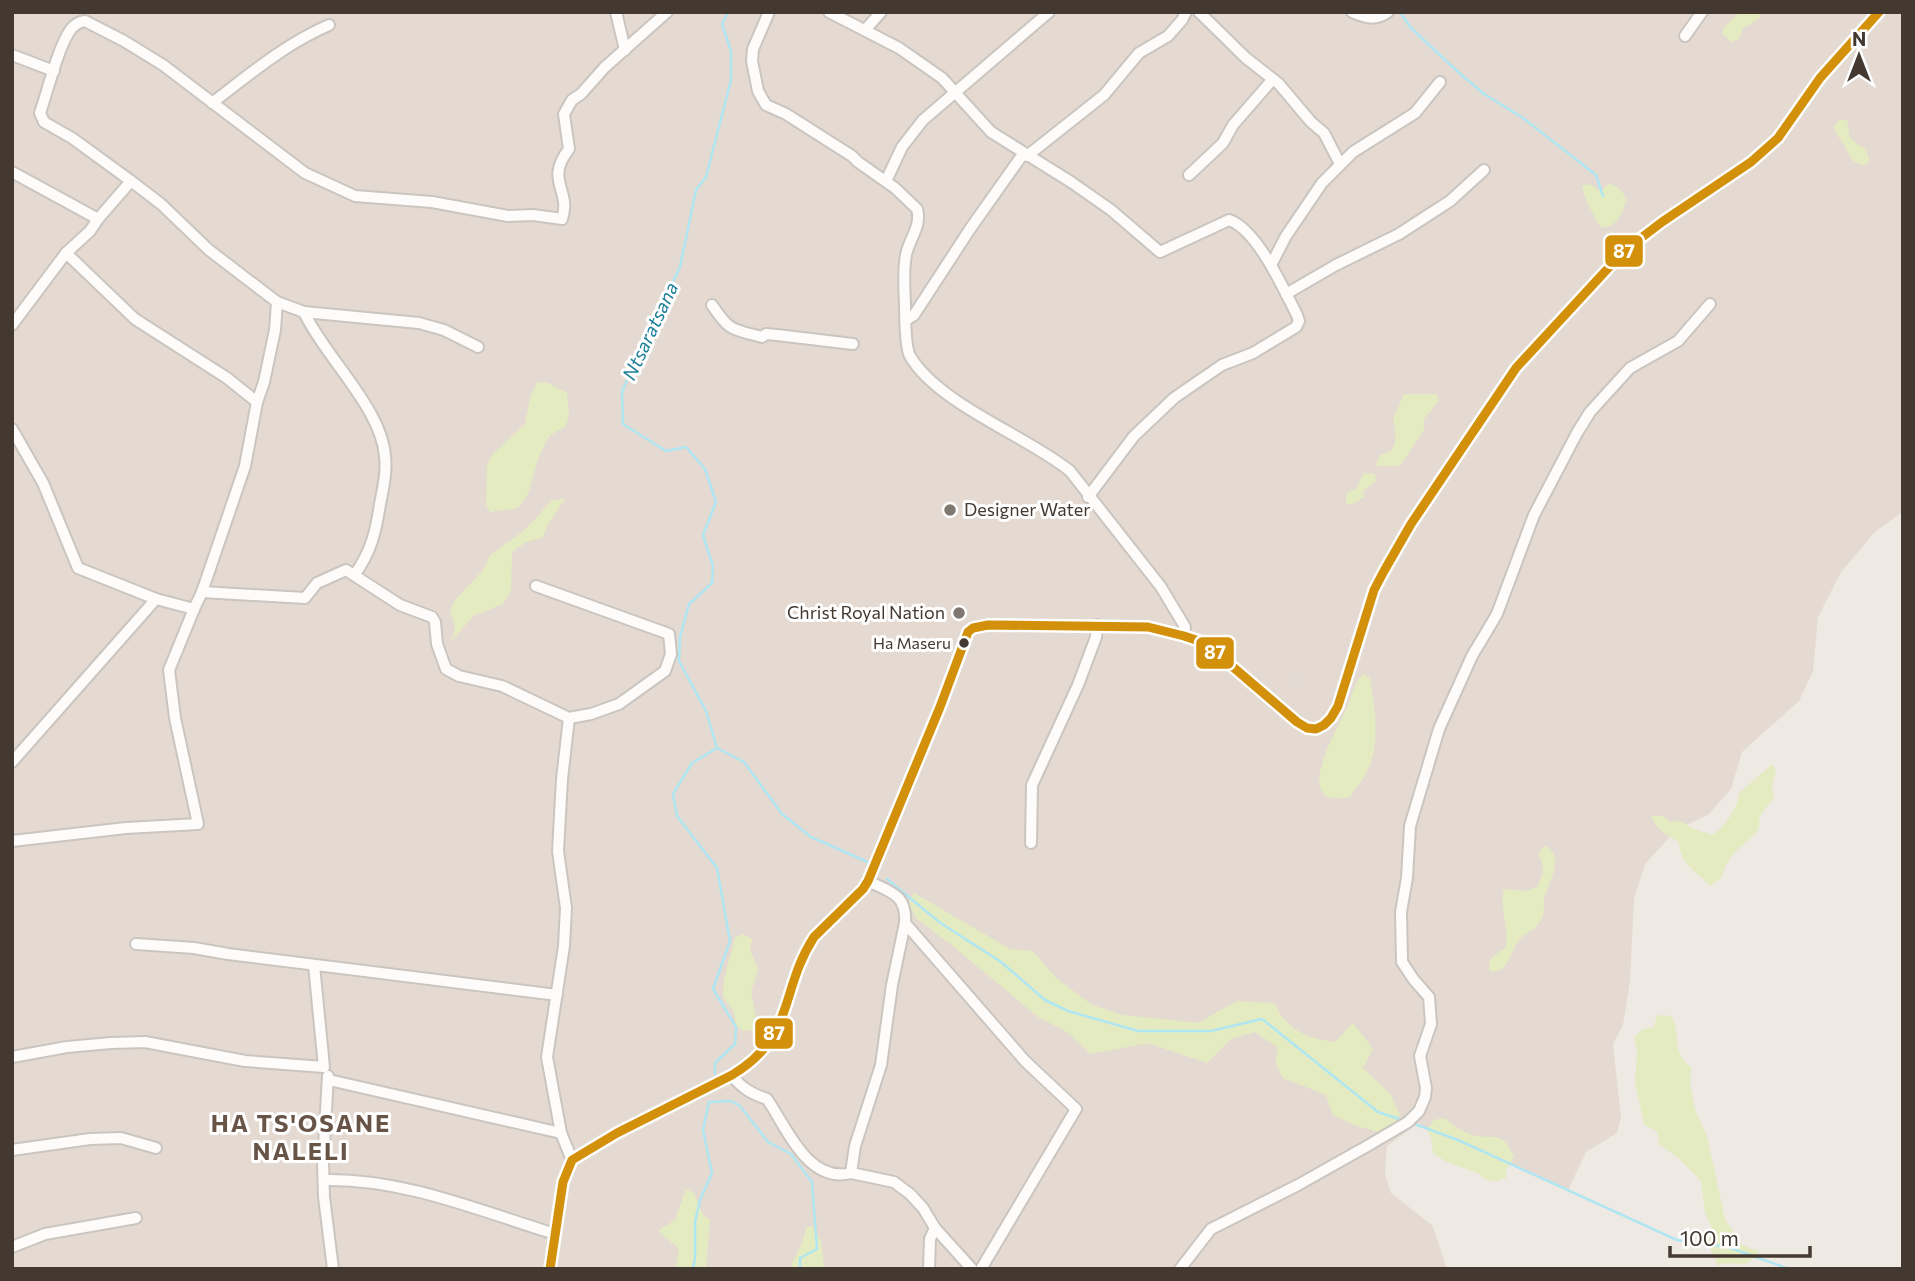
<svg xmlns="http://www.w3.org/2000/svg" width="1915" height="1281" viewBox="0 0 1915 1281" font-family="Commissioner,sans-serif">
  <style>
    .residential { fill: #e4dad1 }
    .industrial { fill: #e2dad5 }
    .green { fill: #e4ebc1 }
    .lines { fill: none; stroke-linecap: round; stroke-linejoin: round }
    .stream { stroke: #afe6f2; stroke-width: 2.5 }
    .minor-casing { stroke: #cbc5c0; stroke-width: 14 }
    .minor { stroke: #fdfcfb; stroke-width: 10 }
    .bus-1-casing { stroke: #fff; stroke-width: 14 }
    .bus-1 { stroke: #d3900a; stroke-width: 9 }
    .poi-dot { fill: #807770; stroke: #fff; stroke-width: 2.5 }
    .bus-dot { fill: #443931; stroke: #fff; stroke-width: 2.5 }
    .labels { text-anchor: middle; stroke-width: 6; stroke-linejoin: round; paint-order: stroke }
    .bus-label { font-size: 16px; fill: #443931; stroke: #fff; text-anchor: end }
    .poi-label { font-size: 18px; fill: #443931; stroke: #fff; text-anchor: start }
    .water-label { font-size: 19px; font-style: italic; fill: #1d7f98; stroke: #fff }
    .district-label { font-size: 24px; font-weight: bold; letter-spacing: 2px; fill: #685447; stroke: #fff }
    .line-badge { stroke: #fff; stroke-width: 2.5 }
    .badge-label { font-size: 19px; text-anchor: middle; font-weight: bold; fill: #fff }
  </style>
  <rect width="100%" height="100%" fill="#efe9e4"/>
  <!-- residential -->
  <polygon class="residential" points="12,12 1903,12 1903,512 1876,531 1841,572 1818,617 1813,671 1799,701 1742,752 1731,789 1708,815 1677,829 1645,864 1634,899 1630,981 1623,1025 1613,1044 1621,1117 1617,1133 1586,1152 1568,1190 1417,1124 1387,1146 1385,1174 1391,1193 1433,1226 1447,1269 12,1269"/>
  <!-- industrial -->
  <polygon class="industrial" points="1292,671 1307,677 1302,690 1287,683"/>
  <!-- green -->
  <g class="green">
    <polygon points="1739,12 1762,12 1759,19 1742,29 1740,38 1732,42 1723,35 1723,29"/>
    <path d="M1840,120H1847L1850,138L1866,150L1869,158L1867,165C1853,165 1851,158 1845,147C1841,138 1837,138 1834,126Z"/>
    <path d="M1610,183L1622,191L1626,200C1622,216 1617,226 1601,228C1597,223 1582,192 1582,186L1590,184L1598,190L1603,189Z"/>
    <polygon points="538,382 548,383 567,393 569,416 566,426 552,434 547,440 539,456 528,494 518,508 490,512 486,504 487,464 492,455 525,424 531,394"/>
    <path d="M1404,394H1436L1439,400L1424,419V430L1403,462L1399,466H1376L1379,456L1392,450C1397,439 1396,430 1393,420Z"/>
    <polygon points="1364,473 1375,474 1376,481 1363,491 1364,497 1353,504 1346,504 1346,494 1356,489"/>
    <polygon points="565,499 549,523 542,538 526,542 512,552 511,590 503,604 473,616 452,641 455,625 450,610 455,600 483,570 490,555 525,530 552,500"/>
    <path d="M1363,674L1370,678C1375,708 1381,745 1366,774C1362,782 1355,789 1350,797C1287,810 1339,727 1349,703C1353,693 1354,682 1363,674Z"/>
    <path d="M1772,764L1776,770L1772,787L1774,798C1770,804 1762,811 1760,817C1758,823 1761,827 1756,833C1741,848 1727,854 1722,877L1710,886C1698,872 1679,864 1679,842C1667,835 1656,830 1651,816H1663L1671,822L1678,820L1694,829L1712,835C1723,829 1740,806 1738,794Z"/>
    <path d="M1546,846C1567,861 1546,882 1544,901C1544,910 1544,918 1537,926C1532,931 1524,934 1520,939C1510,951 1509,975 1489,971L1490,959L1506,947C1509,927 1499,908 1504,889L1526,891L1537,887C1543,875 1546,869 1539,856L1541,849Z"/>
    <path d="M914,893L1010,949L1033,951L1055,977L1092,1005L1123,1015L1198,1023L1237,1001L1274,1003C1289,1032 1305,1037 1335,1042L1353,1023L1373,1049L1363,1068L1390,1094L1400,1115L1395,1123L1378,1132L1354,1125L1333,1115L1326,1095L1283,1078L1276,1064L1277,1047L1255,1032L1231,1039L1207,1063L1148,1043L1091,1054L1067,1032L1038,1017L954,947L917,919L908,904Z"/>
    <polygon points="743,934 752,939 750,950 758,969 751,992 759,1029 743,1031 736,1025 734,1012 723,997 724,979 735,938"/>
    <path d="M1657,1015L1672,1016C1681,1036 1671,1052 1691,1067L1690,1083L1695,1110L1707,1136L1725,1219L1742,1245L1759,1251C1741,1276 1738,1257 1718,1266L1708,1244L1712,1228L1705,1213L1701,1181L1677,1157L1659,1144L1657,1131L1644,1125L1635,1082L1637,1051L1634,1037L1643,1029L1654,1027Z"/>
    <path d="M1444,1118C1452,1123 1463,1133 1473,1135C1495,1141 1501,1128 1514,1157L1506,1170V1178L1497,1181L1486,1180L1479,1174L1445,1161L1433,1153L1431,1138L1427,1130L1434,1120Z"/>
    <polygon points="686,1189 694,1193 703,1215 710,1220 706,1269 675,1269 679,1249 658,1231 675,1220"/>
    <path d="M812,1226L821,1241L824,1269H790C795,1254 804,1244 806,1228Z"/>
  </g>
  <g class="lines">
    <!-- stream -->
    <g class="stream">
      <polyline points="1400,12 1411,28 1457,71 1484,94 1523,118 1596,175 1603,196"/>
      <polyline points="717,748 744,762 782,814 811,837 870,863"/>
      <polyline points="887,879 939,922 1001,962 1045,1000 1068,1011 1138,1031 1211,1031 1262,1019 1378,1112 1402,1120"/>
      <polyline points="715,1074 715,1063 735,1044 736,1027 713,989 730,941 717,868 677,816 673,794 692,763 717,748 706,711 679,661 680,637 689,604 712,583 713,566 703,535 716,502 705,469 686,447 666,451 623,424 622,392 646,336 680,267 696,190 706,177 731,80 731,51 722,24 728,12"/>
      <polyline points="1412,1123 1458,1140 1677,1240 1728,1247 1789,1269"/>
      <polyline points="693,1269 695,1258 695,1222 700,1200 712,1173 703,1130 709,1102 731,1101 740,1106 768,1142 791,1154 812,1182 817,1249 800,1258 800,1269"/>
    </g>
    <defs>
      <g id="minor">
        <polyline points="616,12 625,50"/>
        <path d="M769,12L753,49L752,61L758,91L766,105L786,114L852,156L858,162L895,188L917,209C922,226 909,239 906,255C903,271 904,287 905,303C905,314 905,347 910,356C938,404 1027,436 1070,471L1161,587L1185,627L1184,636"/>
        <path d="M829,12L899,48L942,78L991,132L1071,182L1111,210L1160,252L1229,220C1257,229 1284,290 1297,315L1299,321L1296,327L1253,353L1222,365L1174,398L1134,436L1088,497"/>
        <polyline points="1199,12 1246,58 1279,84 1311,122 1324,133 1340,164"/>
        <path d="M1352,12C1366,18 1375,21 1388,12"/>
        <polyline points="865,30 881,12"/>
        <polyline points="1685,36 1702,12"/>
        <polyline points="12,55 54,71"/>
        <path d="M212,103C250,74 285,44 329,25"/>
        <polyline points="1027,156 1104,95 1139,53 1168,36 1182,20 1186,12"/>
        <polyline points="12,172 98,219"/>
        <polyline points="1189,175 1223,143 1233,125 1273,79"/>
        <path d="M131,181L72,138L44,122L40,113C48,90 58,47 71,29C75,24 79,22 85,21L124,41L163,65L305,173L355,196L432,202L508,216L533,215L562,219C572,190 544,181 569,149L564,114L572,100L581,94L605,67L667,12"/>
        <polyline points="886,181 902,147 923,120 1049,12"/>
        <polyline points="66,253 135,319 227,378 257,402"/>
        <polyline points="1271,265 1286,236 1322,183 1353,152 1415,113 1440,82"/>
        <polyline points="1286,294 1336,265 1399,234 1450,201 1484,170"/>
        <polyline points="277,302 304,312 419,323 444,330 478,347"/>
        <path d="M712,305C730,332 732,329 762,337L766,334L777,335L853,344"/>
        <path d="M304,312C324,356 381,407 385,456C387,472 383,489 380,504C376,531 371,552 355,574"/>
        <polyline points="906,320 914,315 970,229 1023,154"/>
        <polyline points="12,325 66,253 90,231 98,219 131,181 161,204 209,250 277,302 275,330 264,382 257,402 245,466 202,592"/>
        <polyline points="12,429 43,483 78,568 156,599 194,609 169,670 175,718 198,824 126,828 12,841"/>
        <polyline points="194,609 202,592 305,598 317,583 346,570 400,605 432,617 435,622 437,644 446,669 459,676 502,686 569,718 591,714 619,704 665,671 671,654 669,634 536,586"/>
        <polyline points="569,718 562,779 558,851 566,908 564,946 547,1057 561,1133 572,1160"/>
        <polyline points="12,762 156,599"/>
        <polyline points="1031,843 1032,785 1078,685 1096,637 1097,625"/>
        <path d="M868,881C890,892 907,894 905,923L1025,1061L1076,1109L981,1269"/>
        <polyline points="136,944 194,948 228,954 557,995"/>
        <polyline points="12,1057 67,1047 111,1043 145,1042 245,1061 324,1067 314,965"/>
        <path d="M732,1075C741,1088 752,1094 767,1099C787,1128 808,1184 851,1173L855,1146L881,1065L892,985L905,923"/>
        <polyline points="328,1076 323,1163 324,1197 333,1269"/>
        <polyline points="329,1080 561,1133"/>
        <polyline points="12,1150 90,1139 121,1138 156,1148"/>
        <polyline points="851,1173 894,1182 910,1194 923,1208 935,1228 972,1269"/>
        <path d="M324,1180C403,1178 480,1211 555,1234"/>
        <polyline points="12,1247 45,1234 136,1218"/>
        <path d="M550,1269L563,1182L572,1160L617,1133L732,1075C796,1037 779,991 814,937L863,889L868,881L940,707L968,632L973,628L988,625L1148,627L1184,636L1199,641L1226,661L1297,722L1307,728L1316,729L1324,725L1331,718L1338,706L1374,590L1384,571L1411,524L1516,368L1624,251L1662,222L1751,162L1778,138L1820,78L1879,12"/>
        <polyline points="929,1269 930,1239 935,1228"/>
        <polyline points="1180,1269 1211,1229 1217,1226 1298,1185 1369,1145 1408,1122 1419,1111 1425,1097 1426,1088 1420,1056 1431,1024 1429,997 1414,980 1402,962 1401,912 1407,878 1410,826 1439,729 1472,656 1497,614 1534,515 1577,433 1590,412 1630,368 1678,341 1710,304"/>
      </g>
    </defs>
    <!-- minor casing -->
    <use href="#minor" class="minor-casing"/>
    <!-- minor -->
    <use href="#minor" class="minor"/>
    <defs>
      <path id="bus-1" d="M550,1269L563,1182L572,1160L617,1133L732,1075C796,1037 779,991 814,937L863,889L868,881L940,707L968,632L973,628L988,625L1148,627L1184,636L1199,641L1226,661L1297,722L1307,728L1316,729L1324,725L1331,718L1338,706L1374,590L1384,571L1411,524L1516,368L1624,251L1662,222L1751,162L1778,138L1820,78L1879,12"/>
    </defs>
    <!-- bus-1 casing -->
    <use href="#bus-1" class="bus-1-casing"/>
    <!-- bus-1 -->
    <use href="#bus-1" class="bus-1"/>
  </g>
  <!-- markers -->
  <g class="poi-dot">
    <circle cx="950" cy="510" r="7"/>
    <circle cx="959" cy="613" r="7"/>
  </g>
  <circle class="bus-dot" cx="964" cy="643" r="6"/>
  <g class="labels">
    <!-- bus labels -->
    <g class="bus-label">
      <text x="951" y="649">Ha Maseru</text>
    </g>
    <!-- poi labels -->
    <g class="poi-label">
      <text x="964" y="516">Designer Water</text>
      <text x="945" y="619" text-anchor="end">Christ Royal Nation</text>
    </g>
    <!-- water labels -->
    <g class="water-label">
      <text transform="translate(650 331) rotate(-65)" y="7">Ntsaratsana</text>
    </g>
    <!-- district labels -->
    <g class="district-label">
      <text x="301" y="1132">HA TS'OSANE<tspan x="301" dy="28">NALELI</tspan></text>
    </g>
  </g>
  <g class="line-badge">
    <rect x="1604" y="234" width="40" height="34" rx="7" fill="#d3900a"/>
    <rect x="1195" y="636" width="40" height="34" rx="7" fill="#d3900a"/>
    <rect x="754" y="1017" width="40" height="33" rx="7" fill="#d3900a"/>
  </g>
  <g class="badge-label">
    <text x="1624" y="258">87</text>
    <text x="1215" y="659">87</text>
    <text x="774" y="1040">87</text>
  </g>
  <!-- border -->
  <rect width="1915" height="1281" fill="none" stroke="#443931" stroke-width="28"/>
  <!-- north arrow -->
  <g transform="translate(1859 56)" stroke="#ffffff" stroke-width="5" paint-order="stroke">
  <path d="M0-5L12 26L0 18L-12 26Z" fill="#443931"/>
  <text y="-10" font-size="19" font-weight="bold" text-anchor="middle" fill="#443931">N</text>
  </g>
  <!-- scale -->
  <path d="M1670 1246v10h140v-10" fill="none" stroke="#443931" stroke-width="3.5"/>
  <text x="1680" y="1246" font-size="21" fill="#443931" stroke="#ffffff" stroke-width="5" paint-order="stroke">100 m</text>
</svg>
